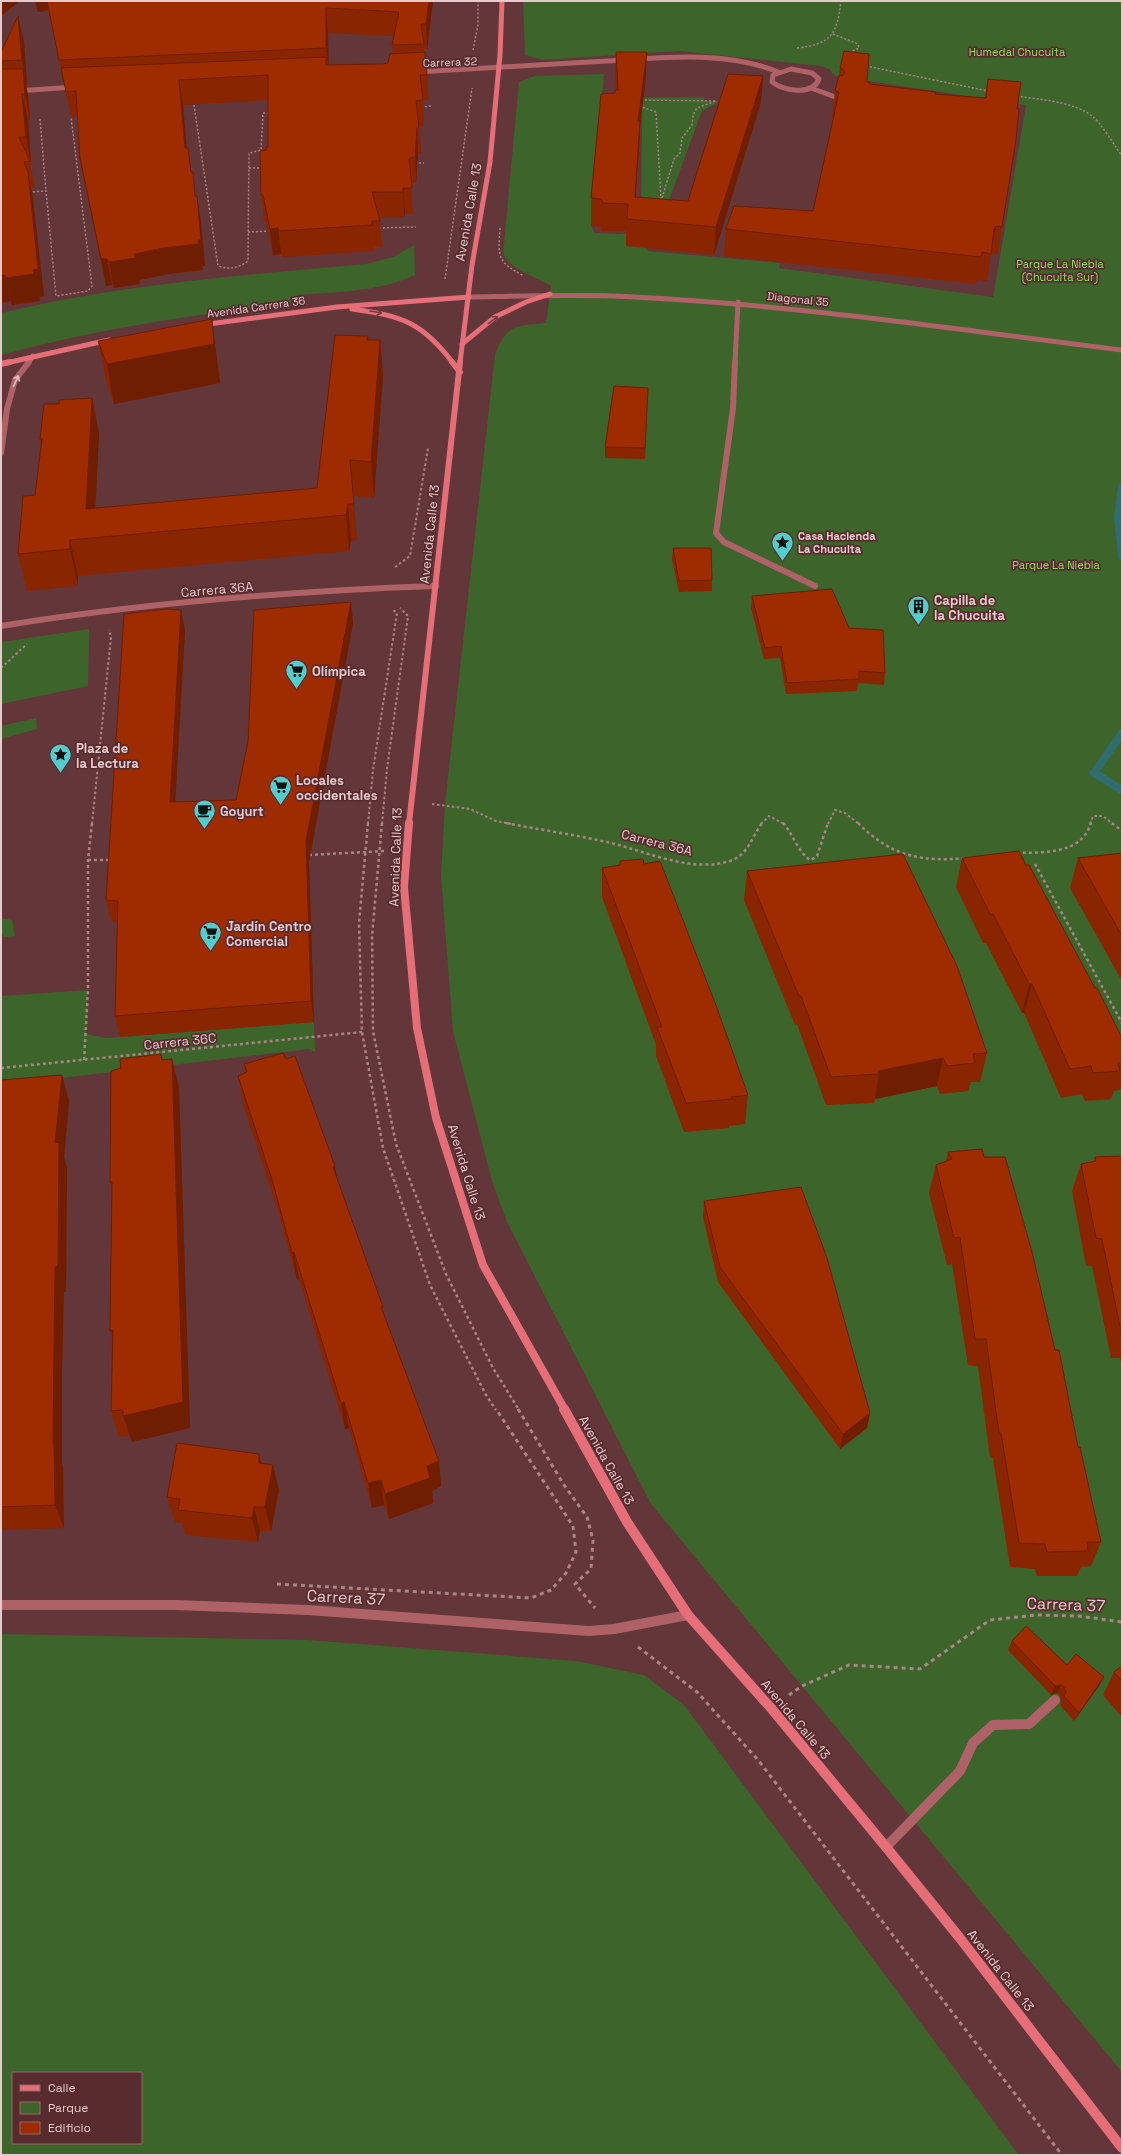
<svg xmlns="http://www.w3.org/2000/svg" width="1123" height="2156" viewBox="0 0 1123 2156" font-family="'Space Grotesk',sans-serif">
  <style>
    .green { fill: #3d642a; fill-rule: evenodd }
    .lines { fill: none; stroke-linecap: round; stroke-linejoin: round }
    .stream { stroke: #306d6e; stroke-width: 8 }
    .path-far3 { stroke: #aa8587; stroke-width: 1.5; stroke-dasharray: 2 2; stroke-linecap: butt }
    .path-far2 { stroke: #aa8587; stroke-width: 2; stroke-dasharray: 2.5 2.5; stroke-linecap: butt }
    .path-far1 { stroke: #aa8587; stroke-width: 2.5; stroke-dasharray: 3 3; stroke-linecap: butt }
    .path { stroke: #aa8587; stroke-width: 3; stroke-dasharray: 4 4; stroke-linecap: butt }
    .lane-far2 { stroke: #ae6267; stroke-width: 5 }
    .lane-far1 { stroke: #ae6267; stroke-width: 6 }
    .lane { stroke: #ae6267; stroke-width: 10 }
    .street-far2 { stroke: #ae6267; stroke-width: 5 }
    .street-far1 { stroke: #ae6267; stroke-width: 6 }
    .street { stroke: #ae6267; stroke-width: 10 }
    .secondary-far3 { stroke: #e56e78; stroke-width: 5 }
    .secondary-far2 { stroke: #e56e78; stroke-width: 6 }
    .secondary-far1 { stroke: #e56e78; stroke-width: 8 }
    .secondary { stroke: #e56e78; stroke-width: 10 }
    .wall { fill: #892501; fill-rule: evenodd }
    .shaded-wall { fill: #6f1e01 }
    .building { fill: #9f2b01; stroke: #6f1e01 }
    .oneway { stroke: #7b3c41 }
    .oneway2 { stroke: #e1c0c1 }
    .labels { text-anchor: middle; stroke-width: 3.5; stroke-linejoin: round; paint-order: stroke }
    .far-park-label { font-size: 11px; fill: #8ce460; stroke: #582b2f }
    .far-street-label { font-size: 11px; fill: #e7cacb; stroke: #582b2f }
    .far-poi-label { font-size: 11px; font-weight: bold; fill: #e7cacb; stroke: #582b2f; text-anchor: start }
    .street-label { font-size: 13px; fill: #e7cacb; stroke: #582b2f }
    .poi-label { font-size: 13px; font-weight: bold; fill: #e7cacb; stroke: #582b2f; text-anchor: start }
    .near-street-label { font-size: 16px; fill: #e7cacb; stroke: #582b2f }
  </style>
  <rect width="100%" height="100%" fill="#633639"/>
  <!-- green -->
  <g class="green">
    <path d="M523,1H1122V2072L651,1504L507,1222L492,1181L453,1031L441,875L445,804L495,355C506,324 516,326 546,323L551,286C539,278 509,269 504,255C503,252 504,246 504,243L519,82L535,76L604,74L602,98L705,97L704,101H721L702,111L662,219L724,226L709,228L647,247L648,251L780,263L779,268L993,297L1026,105L835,76L829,69L821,66L679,51L543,60L525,55ZM600,115L642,116L641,219L630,233L619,234L595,233L591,226Z"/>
    <path d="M414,245L415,275C378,292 337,292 297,295L294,303C195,314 97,329 1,355V313C120,284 244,275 366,264L393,257Z"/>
    <polygon points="89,629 88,686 1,704 1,642"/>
    <polygon points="36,718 37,729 1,739 1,726"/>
    <polygon points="1,918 12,920 15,936 4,937 1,933"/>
    <polygon points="88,990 86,1034 106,1038 314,1022 315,1052 309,1049 1,1085 1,996"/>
    <path d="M1,1634L308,1640L576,1661L644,1675L684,1705L1019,2155H1ZM13,2073H141V2143H13Z"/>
  </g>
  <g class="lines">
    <!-- stream -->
    <g class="stream">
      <polyline points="1122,487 1118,517 1122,556"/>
      <polyline points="1122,733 1094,773 1122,790"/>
    </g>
    <!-- path-far3 -->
    <g class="path-far3">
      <polyline points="833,34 858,44 859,48 848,53"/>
      <path d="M797,48C832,44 837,34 841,1"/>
      <polyline points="473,50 478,25 478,1"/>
      <polyline points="866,66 988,91"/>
      <path d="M1017,96C1041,100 1072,101 1092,116C1102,124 1114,145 1122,156"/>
      <polyline points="641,100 716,101 697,108 693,115 692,125 682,138 680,153 674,159 661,201"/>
      <path d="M194,105L218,266C230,270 238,268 248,261L249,153L261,150L263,113H271"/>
      <polyline points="639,106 656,112 661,199"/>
      <polyline points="421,107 431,106"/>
      <polyline points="40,119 46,191"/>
      <polyline points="415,163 424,163"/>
      <polyline points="249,168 263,168"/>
      <polyline points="29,192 46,191 56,296 88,291 92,286 71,117"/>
      <polyline points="379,228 416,227"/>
      <path d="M500,228C498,257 497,262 524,276"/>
      <polyline points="248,232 272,231"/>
      <polyline points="1122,248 1122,252"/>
      <polyline points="445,279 472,88"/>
    </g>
    <!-- path-far2 -->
    <g class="path-far2">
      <polyline points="395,567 410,556 428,448"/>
      <polyline points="1,668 27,644"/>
      <polyline points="432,804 470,809 496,821 512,824"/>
      <polyline points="92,824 111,637 109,630"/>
      <polyline points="368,824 373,770 397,613 392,609"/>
      <polyline points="382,824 387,769 408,616 400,608"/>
      <polyline points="761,824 769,816 784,824"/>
      <polyline points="828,824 835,810 845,813 859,824"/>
      <polyline points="1090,824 1093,816 1103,816 1113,824"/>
    </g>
    <!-- path-far1 -->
    <g class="path-far1">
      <polyline points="368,823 359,923 362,1032 383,1148 430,1285 486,1395 496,1410"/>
      <polyline points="382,823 372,936 373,1031 396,1144 446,1274 493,1368 519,1410"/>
      <path d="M506,823C541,830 577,835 611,843C648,852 691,873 730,861C748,855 752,837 762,823"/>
      <path d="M783,823C792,832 800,856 811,860L817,856L828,823"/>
      <path d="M858,823C892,857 921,862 968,858"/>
      <polyline points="1112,823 1122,831"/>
      <path d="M1017,853C1044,852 1081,855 1091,823"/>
      <polyline points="309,855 385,851"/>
      <polyline points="88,860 112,860"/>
      <polyline points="1035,864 1122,1023"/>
      <polyline points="84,1060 88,990 88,860 92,823"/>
      <polyline points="1,1068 362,1032"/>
    </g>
    <!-- path -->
    <g class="path">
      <polyline points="518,1409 564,1485 587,1517 593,1540 591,1569 575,1584 595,1608"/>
      <polyline points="277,1584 531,1598 551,1590 566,1573 576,1552 573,1526 496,1409"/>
      <polyline points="638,1647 697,1692 758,1760 1062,2155"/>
      <polyline points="789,1695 802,1686 849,1665 920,1669 990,1620 1037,1615 1079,1616 1122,1622"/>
    </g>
    <!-- lane-far2 -->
    <g class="lane-far2">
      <polyline points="811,88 838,98"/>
      <polyline points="735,363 738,302"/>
    </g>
    <!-- lane-far1 -->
    <polyline class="lane-far1" points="735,362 733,408 716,533 724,542 815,586"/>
    <!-- lane -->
    <polyline class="lane" points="886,1847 960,1771 973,1743 993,1725 1029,1724 1055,1700"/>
    <!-- street-far2 -->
    <g class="street-far2">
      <path d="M791,69L812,73L819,79C812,97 783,90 772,82L773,75Z"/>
      <path d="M416,72C474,69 531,65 589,62C650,59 720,48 778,72"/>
      <polyline points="1,92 75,87"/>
      <path d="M469,297C524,296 579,294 634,297C797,305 960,330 1122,350"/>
      <polyline points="28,363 33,356"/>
    </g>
    <!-- street-far1 -->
    <g class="street-far1">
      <polyline points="1,453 7,409 15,380 29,362"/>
      <path d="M1,626C144,603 292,591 436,586"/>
    </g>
    <!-- street -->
    <polyline class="street" points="1,1605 175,1605 308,1610 589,1631 614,1629 688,1615"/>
    <!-- secondary-far3 -->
    <g class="secondary-far3">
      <path d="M352,309C402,316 422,322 453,363"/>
      <polyline points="201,325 337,307 469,297"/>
      <polyline points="462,344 495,317 526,302 550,294"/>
      <polyline points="6,363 109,340"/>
      <polyline points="460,363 472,265 490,162 500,55 502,1"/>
    </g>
    <!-- secondary-far2 -->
    <g class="secondary-far2">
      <polyline points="452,362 460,372"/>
      <polyline points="1,364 10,362"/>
      <polyline points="409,824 460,362"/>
    </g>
    <!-- secondary-far1 -->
    <polyline class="secondary-far1" points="409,823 404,887 417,1028 436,1118 483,1265 565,1410"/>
    <!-- secondary -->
    <polyline class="secondary" points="564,1409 627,1522 688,1615 771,1708 886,1847 959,1937 1122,2148"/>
  </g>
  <!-- wall -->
  <g class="wall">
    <path d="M35,1H433L427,49H424L427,75L429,100H423L424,126H419L421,153H418L416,183H411L413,214H405L404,217L380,218V221L382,247H374V251L283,257L281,254L273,255L266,221H264L261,195L266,150L268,147V100L183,105L186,148H188L191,172L201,222L205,266H202L203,270L168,274L139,280L140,284L114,288L112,285L106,286L80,158L78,116L71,117L49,10L38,12ZM328,33L394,36L392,45L393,54L388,63L328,65Z"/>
    <polygon points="24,41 27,87 26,87 28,95 30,120 28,120 31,163 30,163 35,187 31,188 33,199 44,296 39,297 40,301 12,305 11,301 1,303 1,52"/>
    <polygon points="616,52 646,78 640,125 639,148 636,197 688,201 763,76 761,102 714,255 626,246 626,231 602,231 601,227 591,226 591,198 616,90 615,78"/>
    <polygon points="840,68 867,82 870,84 936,94 985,98 988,79 1017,109 1002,227 998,254 991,253 987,281 977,280 976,284 724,256 726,229 813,211 834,118 832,118 835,91 839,76"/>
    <polygon points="368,340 380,340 383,376 374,498 353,496 357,540 351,541 349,551 78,576 78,586 27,591 18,554 35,495 41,445 40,439 59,404 92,398 99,434 95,508 317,488"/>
    <polygon points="98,341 217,359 220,383 114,404 106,380"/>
    <polygon points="648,388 645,459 605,458 605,447"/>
    <polygon points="673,548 712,580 712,591 679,592 672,559"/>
    <polygon points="752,596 849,628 885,673 884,685 858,683 857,691 786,694 780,658 764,659 751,608"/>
    <polygon points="351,602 353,623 309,862 314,1022 120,1037 115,1016 117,922 111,921 106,900 185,631 175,802 236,800"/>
    <polygon points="1122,853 1122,981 1070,888 1078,858"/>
    <polygon points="962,858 1122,1038 1122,1089 1114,1091 1111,1099 1085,1101 1082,1094 1061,1098 1024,1013 1022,1013 986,943 983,943 956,887"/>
    <polygon points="644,864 748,1095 745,1124 729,1126 729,1128 684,1132 656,1056 656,1045 602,897 602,868"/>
    <polygon points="747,871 987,1053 980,1082 971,1082 968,1091 940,1094 937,1086 875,1099 874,1103 826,1105 797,1024 795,1025 744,900"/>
    <polygon points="172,1059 179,1088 190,1428 132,1442 130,1436 119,1437 111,1411 112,1339 110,1331 112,1189 110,1182 162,1060"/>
    <polygon points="244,1064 337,1177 384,1314 439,1461 441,1486 432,1491 433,1503 389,1519 384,1505 372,1508 349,1428 345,1429 299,1279 297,1280 278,1211 243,1104 238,1076 245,1073"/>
    <polygon points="62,1075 69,1101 64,1158 67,1168 66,1292 64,1292 62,1368 62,1464 63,1468 64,1528 1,1530 1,1080"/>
    <polygon points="948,1152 984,1157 1078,1447 1101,1542 1091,1566 1081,1567 1077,1576 1037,1576 1035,1569 1010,1567 993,1458 990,1458 978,1366 968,1365 952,1264 947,1265 929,1193 936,1165 946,1161"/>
    <polygon points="1122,1156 1122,1368 1120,1358 1111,1358 1092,1266 1086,1266 1072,1191 1081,1164 1093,1162 1095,1157"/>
    <polygon points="704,1201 870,1413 867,1428 840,1449 718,1282 703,1217"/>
    <polygon points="259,1454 262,1464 279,1490 271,1531 260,1531 258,1542 186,1535 182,1523 175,1522 167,1497"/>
    <polygon points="1012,1641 1067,1665 1104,1677 1099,1686 1074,1721 1060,1705 1061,1701 1060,1696 1057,1693 1051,1695 1008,1650"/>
    <polygon points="1122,1666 1122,1717 1103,1695 1114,1672"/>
  </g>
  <!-- shaded-wall -->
  <g class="shaded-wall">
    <polygon points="1,1 20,1 1,16"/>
    <polygon points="35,1 47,1 49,10 38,12"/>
    <polygon points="429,1 433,1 427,49 426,24"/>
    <polygon points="326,8 328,33 329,73 326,48"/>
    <polygon points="18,16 24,41 27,87 22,60"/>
    <polygon points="647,52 646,78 640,125 639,148 634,220 638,121"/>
    <polygon points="23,69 28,95 30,120 25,94"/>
    <polygon points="763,76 761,102 714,255 716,227"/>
    <polygon points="179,80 183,105 189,174 185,148"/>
    <polygon points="22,94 28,120 31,163 26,137"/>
    <polygon points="417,128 418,153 416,183 415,157"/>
    <polygon points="28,172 33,199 44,296 39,297 40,301 12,305 6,278 33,270"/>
    <polygon points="403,188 405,214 404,217 403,192"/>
    <polygon points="197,196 201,222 205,266 202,266 203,270 168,274 139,280 140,284 114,288 109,262 134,254 164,248 198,240"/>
    <polygon points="996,226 991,253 994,229"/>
    <polygon points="278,228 281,254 273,255 270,229"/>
    <polygon points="101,259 107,259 112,285 106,286"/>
    <polygon points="1,275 5,275 11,301 1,303"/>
    <polygon points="212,319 220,383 114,404 107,364"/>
    <polygon points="380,340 383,376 374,498 371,462"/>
    <polygon points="92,398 99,434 94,537 86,509"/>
    <polygon points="350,460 353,496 357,540 354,504"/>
    <polygon points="348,504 351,541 349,551 346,515"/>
    <polygon points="70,540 78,576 78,586 70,549"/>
    <polygon points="351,602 353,623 309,862 314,1022 311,1001 306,841"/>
    <polygon points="181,610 185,631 174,823 170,802"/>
    <polygon points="1029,984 1032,984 1024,1013 1022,1013"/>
    <polygon points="943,1058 937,1086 875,1099 879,1074 878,1071"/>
    <polygon points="172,1059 179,1088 190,1428 132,1442 123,1416"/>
    <polygon points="62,1075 69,1101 64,1158 67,1168 66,1292 64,1292 62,1368 62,1464 63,1468 64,1528 55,1505 53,1444 55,1267 55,1143"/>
    <polygon points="335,1166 339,1194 333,1167"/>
    <polygon points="294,1252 299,1279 297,1280 292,1253"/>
    <polygon points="344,1402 349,1428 345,1429 341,1403"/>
    <polygon points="870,1413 867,1428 840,1449 843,1434"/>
    <polygon points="259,1454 265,1479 259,1463"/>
    <polygon points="439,1461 441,1486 432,1491 433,1503 389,1519 385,1494 427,1466"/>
    <polygon points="273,1465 279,1490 271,1531 265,1507"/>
    <polygon points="381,1480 384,1505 372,1508 368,1483"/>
    <polygon points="254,1507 260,1531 258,1542 252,1518"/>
    <polygon points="1104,1677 1099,1686 1074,1721 1079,1713"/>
    <polygon points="1061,1685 1057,1693 1051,1695 1055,1686"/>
  </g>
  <!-- building -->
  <g class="building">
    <polygon points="47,1 429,1 426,24 421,24 424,44 392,45 399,12 326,8 326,48 59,60"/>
    <polygon points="18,16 22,60 1,61 1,52"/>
    <polygon points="844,51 869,54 867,82 870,82 869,84 936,92 935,94 986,98 988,79 1021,82 1017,109 1019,109 1016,140 1002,227 996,226 994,229 991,254 982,252 981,257 726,229 734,206 813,211 839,92 835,91 839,75 842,76 845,73 844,70 840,68"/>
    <polygon points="425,52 427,75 420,75 423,100 416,101 419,127 417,128 415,157 409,158 412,188 403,188 403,192 372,192 380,221 372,221 372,225 280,231 278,228 270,229 263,195 261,195 260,151 266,150 266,147 268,147 268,75 179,80 185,148 188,148 191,172 193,172 195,196 197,196 201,240 198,240 199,244 164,248 134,254 136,258 109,262 107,259 101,259 80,158 76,91 66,92 61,68 326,57 326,65 383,64 388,63 390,54"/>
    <polygon points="616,52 647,52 638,121 640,121 635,197 688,201 728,74 763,76 716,227 627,219 628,204 603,203 601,199 591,198 601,94 615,93 615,90 618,90"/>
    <polygon points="1,69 23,69 25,94 22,94 26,137 19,137 30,161 24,162 28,172 38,269 33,270 34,274 6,278 5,275 1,275"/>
    <polygon points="212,319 214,344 107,364 98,341"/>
    <polygon points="335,335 368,336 367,340 380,340 371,462 350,460 354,504 348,504 346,515 70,540 70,549 18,554 23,496 35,495 42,439 40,439 44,404 59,404 59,400 92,398 86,509 317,488"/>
    <polygon points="614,386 648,388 645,448 605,447"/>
    <polygon points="673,548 711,548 712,580 679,581"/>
    <polygon points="832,589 849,628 883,630 885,673 859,671 859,679 787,683 781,646 765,648 752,596"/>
    <polygon points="351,602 306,841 311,1001 115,1016 118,901 106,900 124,614 165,609 181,610 170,802 236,800 248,742 254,610"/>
    <polygon points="1019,851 1026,865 1029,865 1095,988 1097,988 1122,1038 1122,1062 1118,1063 1120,1071 1093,1073 1091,1066 1070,1069 1032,984 1029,984 993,914 990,914 962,858"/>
    <polygon points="1122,853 1122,936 1078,858"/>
    <polygon points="903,854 957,966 987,1053 973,1054 975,1063 947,1066 943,1058 878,1071 879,1074 831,1077 801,996 799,996 747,871"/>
    <polygon points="643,859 644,864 660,861 717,1008 748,1095 731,1097 732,1099 686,1103 657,1027 662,1027 602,868 620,865 620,861"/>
    <polygon points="283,1053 286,1059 295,1056 335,1166 333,1167 383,1307 381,1307 439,1461 427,1466 430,1478 385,1494 381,1480 368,1483 344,1402 341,1403 294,1252 292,1253 273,1183 238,1076 247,1072 244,1064"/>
    <polygon points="161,1054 162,1060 172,1059 183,1402 123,1416 123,1410 111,1411 113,1330 110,1331 112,1182 110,1182 111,1071 121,1068 120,1059"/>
    <polygon points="62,1075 55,1143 59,1142 58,1266 55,1267 54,1344 53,1444 54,1444 55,1505 1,1507 1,1080"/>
    <polygon points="982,1149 984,1157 1005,1157 1032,1252 1055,1350 1059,1350 1078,1447 1080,1447 1101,1542 1087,1542 1088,1551 1047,1552 1045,1544 1019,1543 1001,1433 999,1433 986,1339 975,1339 960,1237 954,1238 936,1165 952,1159 948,1152"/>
    <polygon points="1122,1156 1122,1331 1121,1331 1102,1239 1096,1238 1081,1164 1096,1161 1095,1157"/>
    <polygon points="801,1187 827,1258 870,1413 843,1434 720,1267 704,1201"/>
    <polygon points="177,1443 259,1454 259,1463 273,1465 265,1507 254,1507 252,1518 178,1510 180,1499 167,1497"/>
    <polygon points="1026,1626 1067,1665 1076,1654 1104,1677 1079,1713 1064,1696 1066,1693 1064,1687 1061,1685 1055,1686 1012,1641"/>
    <polygon points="1122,1666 1122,1681 1114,1672"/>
  </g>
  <!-- one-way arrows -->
  <defs><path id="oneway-shaft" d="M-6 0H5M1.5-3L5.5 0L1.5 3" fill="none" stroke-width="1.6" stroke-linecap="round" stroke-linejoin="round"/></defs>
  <g class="oneway">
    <use href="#oneway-shaft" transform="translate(376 312) rotate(10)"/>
    <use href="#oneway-shaft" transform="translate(493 320) rotate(-36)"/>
  </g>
  <use class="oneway2" href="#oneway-shaft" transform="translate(16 381) rotate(-64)"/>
  <!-- icons -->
  <defs>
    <symbol id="sight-pin" viewBox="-11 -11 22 30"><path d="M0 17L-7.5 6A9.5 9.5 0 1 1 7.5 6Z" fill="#52cdce" stroke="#582b2f"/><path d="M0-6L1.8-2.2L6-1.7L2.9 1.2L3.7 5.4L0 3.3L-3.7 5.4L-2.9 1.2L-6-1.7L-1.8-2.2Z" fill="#111"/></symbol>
    <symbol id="building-pin" viewBox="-11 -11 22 30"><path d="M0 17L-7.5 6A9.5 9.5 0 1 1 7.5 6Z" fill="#52cdce" stroke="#582b2f"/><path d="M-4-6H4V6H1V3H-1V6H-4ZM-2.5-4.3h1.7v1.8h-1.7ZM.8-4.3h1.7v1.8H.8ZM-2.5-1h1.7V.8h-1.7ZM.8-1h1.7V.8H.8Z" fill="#111"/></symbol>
    <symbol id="supermarket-pin" viewBox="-11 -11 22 30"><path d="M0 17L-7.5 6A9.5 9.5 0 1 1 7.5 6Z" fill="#52cdce" stroke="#582b2f"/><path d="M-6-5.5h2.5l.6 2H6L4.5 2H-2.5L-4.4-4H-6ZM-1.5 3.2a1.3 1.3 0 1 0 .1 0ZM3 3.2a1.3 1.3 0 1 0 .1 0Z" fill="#111"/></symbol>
    <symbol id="cafe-pin" viewBox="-11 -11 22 30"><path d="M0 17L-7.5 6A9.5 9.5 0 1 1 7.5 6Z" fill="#52cdce" stroke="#582b2f"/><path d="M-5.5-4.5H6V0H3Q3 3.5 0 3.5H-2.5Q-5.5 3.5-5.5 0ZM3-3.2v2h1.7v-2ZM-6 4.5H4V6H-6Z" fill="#111"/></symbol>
  </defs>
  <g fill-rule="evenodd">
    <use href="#sight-pin" x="770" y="530" width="25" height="34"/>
    <use href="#building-pin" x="906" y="594" width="25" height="34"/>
    <use href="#supermarket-pin" x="284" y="658" width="25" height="34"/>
    <use href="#sight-pin" x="48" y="742" width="25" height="34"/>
    <use href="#supermarket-pin" x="268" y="774" width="25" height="34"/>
    <use href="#cafe-pin" x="192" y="798" width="25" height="34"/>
    <use href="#supermarket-pin" x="198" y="920" width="25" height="34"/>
  </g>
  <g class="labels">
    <!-- far-park labels -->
    <g class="far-park-label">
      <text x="1017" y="56">Humedal Chucuita</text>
      <text x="1060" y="268">Parque La Niebla<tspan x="1060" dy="13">(Chucuita Sur)</tspan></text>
      <text x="1056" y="569">Parque La Niebla</text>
    </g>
    <!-- far-street labels -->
    <g class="far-street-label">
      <text transform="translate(450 62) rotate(-2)" y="4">Carrera 32</text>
      <text transform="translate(798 299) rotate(6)" y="4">Diagonal 35</text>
      <text transform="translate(256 307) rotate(-8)" y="4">Avenida Carrera 36</text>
    </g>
    <!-- far-poi labels -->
    <g class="far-poi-label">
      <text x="798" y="540">Casa Hacienda<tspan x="798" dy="13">La Chucuita</tspan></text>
    </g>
    <!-- street labels -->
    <g class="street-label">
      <text transform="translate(468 212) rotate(-80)" y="5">Avenida Calle 13</text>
      <text transform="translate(429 534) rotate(-84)" y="5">Avenida Calle 13</text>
      <text transform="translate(217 589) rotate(-5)" y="5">Carrera 36A</text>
      <text transform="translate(657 842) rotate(14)" y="5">Carrera 36A</text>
      <text transform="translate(395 857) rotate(-88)" y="5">Avenida Calle 13</text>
      <text transform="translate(180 1041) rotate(-6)" y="5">Carrera 36C</text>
      <text transform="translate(467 1172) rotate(73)" y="5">Avenida Calle 13</text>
      <text transform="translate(607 1460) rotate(61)" y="5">Avenida Calle 13</text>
      <text transform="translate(796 1719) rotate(50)" y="5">Avenida Calle 13</text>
      <text transform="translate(1001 1970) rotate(52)" y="5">Avenida Calle 13</text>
    </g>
    <!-- poi labels -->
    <g class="poi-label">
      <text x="934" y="605">Capilla de<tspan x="934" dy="15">la Chucuita</tspan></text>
      <text x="312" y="676">Olímpica</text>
      <text x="76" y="753">Plaza de<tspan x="76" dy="15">la Lectura</tspan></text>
      <text x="296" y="785">Locales<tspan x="296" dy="15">occidentales</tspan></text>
      <text x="220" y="816">Goyurt</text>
      <text x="226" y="931">Jardín Centro<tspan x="226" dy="15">Comercial</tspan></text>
    </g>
    <!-- near-street labels -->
    <g class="near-street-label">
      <text transform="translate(346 1597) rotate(3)" y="6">Carrera 37</text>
      <text transform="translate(1066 1604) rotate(2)" y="6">Carrera 37</text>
    </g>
  </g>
  <!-- border -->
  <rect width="1123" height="2156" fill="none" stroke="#e7cacb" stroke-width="4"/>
  <!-- legend -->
  <rect x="12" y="2072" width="130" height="72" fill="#582b2f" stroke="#916b6d"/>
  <rect x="20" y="2085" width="20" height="6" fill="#e56e78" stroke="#916b6d"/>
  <text x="48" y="2092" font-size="12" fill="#e7cacb">Calle</text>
  <rect x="20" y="2102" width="20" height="12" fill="#3d642a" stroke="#916b6d"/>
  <text x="48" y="2112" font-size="12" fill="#e7cacb">Parque</text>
  <rect x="20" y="2122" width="20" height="12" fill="#9f2b01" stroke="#916b6d"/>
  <text x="48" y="2132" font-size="12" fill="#e7cacb">Edificio</text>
</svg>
